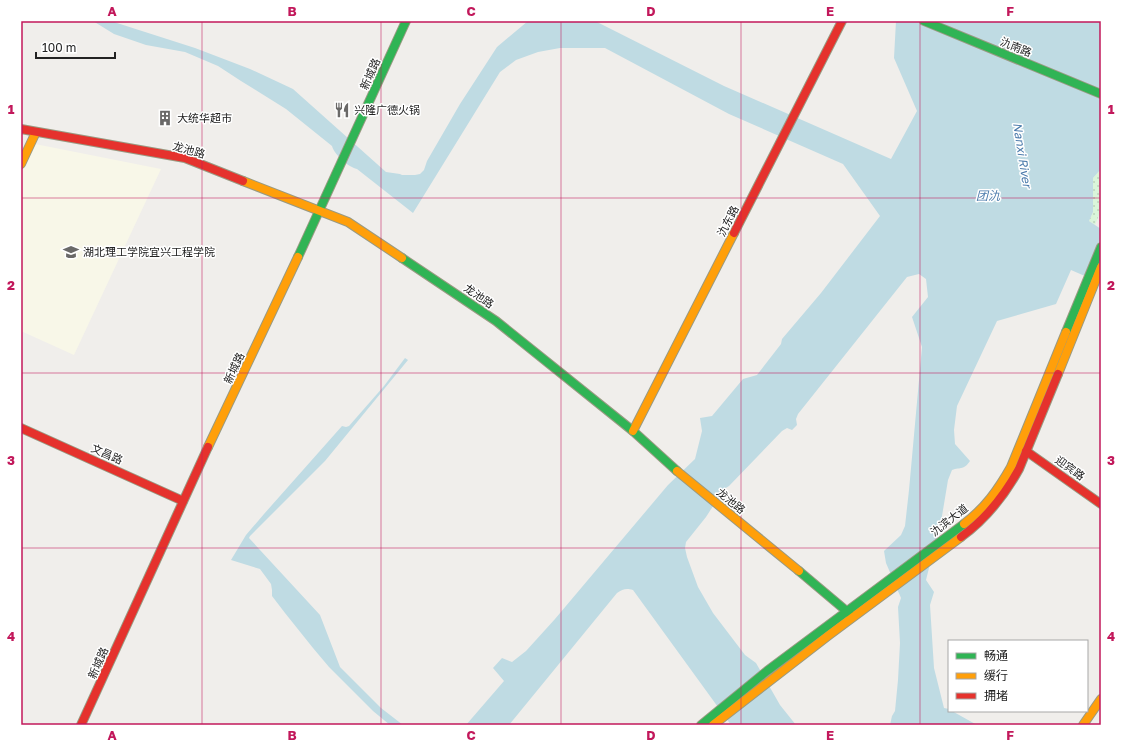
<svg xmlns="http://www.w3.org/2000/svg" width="1122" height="746" viewBox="0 0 1122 746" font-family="'Golos Text','Noto Sans SC',sans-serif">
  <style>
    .education { fill: #f8f7e8 }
    .park { fill: url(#park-dots) }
    .water { fill: #bfdbe3 }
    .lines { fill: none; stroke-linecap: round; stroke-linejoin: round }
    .fast-casing { stroke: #999a82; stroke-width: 10 }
    .slow-casing { stroke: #999a82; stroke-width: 10 }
    .jam-casing { stroke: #999a82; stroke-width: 10 }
    .fast { stroke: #30b455; stroke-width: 8 }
    .slow { stroke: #ff9f0a; stroke-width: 8 }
    .jam { stroke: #e5322d; stroke-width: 8 }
    .grid { fill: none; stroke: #c2185b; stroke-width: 1; stroke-opacity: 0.55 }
    .labels { text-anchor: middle; stroke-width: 3; stroke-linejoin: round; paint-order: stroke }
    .street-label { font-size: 11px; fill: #222; stroke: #fff }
    .poi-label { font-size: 11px; fill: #222; stroke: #fff; text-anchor: start }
    .water-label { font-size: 12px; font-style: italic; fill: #4a7aab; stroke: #fff }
    .neatline { fill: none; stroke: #c2185b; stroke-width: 1.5 }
    .grid-label { font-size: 13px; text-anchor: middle; font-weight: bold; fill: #c2185b }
  </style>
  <defs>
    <pattern id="park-dots" width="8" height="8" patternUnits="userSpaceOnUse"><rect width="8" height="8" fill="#daf5da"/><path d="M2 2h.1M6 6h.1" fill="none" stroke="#bbd2bb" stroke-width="1.8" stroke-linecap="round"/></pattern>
  </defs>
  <rect width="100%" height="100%" fill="#f0eeeb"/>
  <!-- education -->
  <polygon class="education" points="35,144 161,169 74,355 21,331 21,174"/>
  <!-- park -->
  <polygon class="park" points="1101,169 1101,210 1095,225 1089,221 1093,212 1093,178"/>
  <!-- water -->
  <g class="water">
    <path d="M93,21H113L117,23L195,48L250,69L293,89L386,172L400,174L402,175H415L420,174L424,170L427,161L460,104L497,47L528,21H595L724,86L891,159L917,111L894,58L896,21H1101V169L1093,178V212L1089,221L1101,229V283L1071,270L1056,304L997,321L957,406L954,430L955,444L970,461C964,470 961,467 952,470L948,480L942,516L926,580L934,592L930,605L934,668L944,708L949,709V711H952L977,725H890L892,716L895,711L898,680L900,643L898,607L901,598L886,563L884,551L901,535L905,526L909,490L922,347L912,317L928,297L926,279L919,274L907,277L798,414L796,419L797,425L792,430L787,428L782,431L729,486L724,489L706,517L686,542L685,548L687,557L698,587L713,613L745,655L756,663L780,705L796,725H731L633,590C626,588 623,589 617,593L509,725H466L504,681L493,668L502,658L512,662L526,651L555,619L668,485L695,459L702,431L700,418L712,416L743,379L757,375L781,344L782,339L821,293L880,216L843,164L729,114L605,48H560L538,52L516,60L500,72L413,213L357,169C348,167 334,154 332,146L286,109L241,81L218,66L185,52L146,45L114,34Z"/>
    <polygon points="405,358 408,360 325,461 250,536 249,538 320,615 340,667 381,708 403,725 390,725 373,711 329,667 313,648 285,613 272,596 272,590 271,584 260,569 231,560 246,535 264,514 342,426 346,427 349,426 384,386"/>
  </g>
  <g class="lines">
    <defs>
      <g id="fast">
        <polyline points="924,21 1101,94"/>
        <polyline points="298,257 406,21"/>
        <polyline points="402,258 496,321 633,431 677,471"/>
        <polyline points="1066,332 1101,247"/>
        <polyline points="799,571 850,614"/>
        <polyline points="701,725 767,671 964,524"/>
      </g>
      <g id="slow">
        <polyline points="21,164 36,132"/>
        <polyline points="243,181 348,222 402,258"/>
        <polyline points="1058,374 1101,267"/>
        <polyline points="633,431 734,233"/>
        <polyline points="208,447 298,257"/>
        <polyline points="677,471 799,571"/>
        <path d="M964,524C985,508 998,490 1011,467L1066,332"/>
        <polyline points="713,725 829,635 961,537"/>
        <polyline points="1083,725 1101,699"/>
      </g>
      <g id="jam">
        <polyline points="21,129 185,158 243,181"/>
        <polyline points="734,233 842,21"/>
        <polyline points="21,428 183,501"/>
        <polyline points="1026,451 1101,504"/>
        <path d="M961,537C986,519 1004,496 1019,469L1058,374"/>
        <polyline points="81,725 208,447"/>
      </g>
    </defs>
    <!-- fast casing -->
    <use href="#fast" class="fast-casing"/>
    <!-- slow casing -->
    <use href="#slow" class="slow-casing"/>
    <!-- jam casing -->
    <use href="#jam" class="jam-casing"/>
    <!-- fast -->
    <use href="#fast" class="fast"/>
    <!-- slow -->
    <use href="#slow" class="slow"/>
    <!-- jam -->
    <use href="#jam" class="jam"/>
  </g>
  <!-- grid -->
  <path class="grid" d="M202,21V725M381,21V725M561,21V725M741,21V725M920,21V725M21,198H1101M21,373H1101M21,548H1101"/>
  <!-- icons -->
  <defs>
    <symbol id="restaurant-bare" viewBox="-9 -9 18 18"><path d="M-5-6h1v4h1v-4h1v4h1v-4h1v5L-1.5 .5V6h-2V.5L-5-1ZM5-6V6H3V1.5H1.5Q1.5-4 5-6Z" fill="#6a6968" stroke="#fff" stroke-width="2.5" paint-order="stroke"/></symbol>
    <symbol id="building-bare" viewBox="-9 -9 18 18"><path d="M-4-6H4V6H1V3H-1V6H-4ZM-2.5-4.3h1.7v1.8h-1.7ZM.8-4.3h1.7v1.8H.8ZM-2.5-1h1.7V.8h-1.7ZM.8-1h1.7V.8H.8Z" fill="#6a6968" stroke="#fff" stroke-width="2.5" paint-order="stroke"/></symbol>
    <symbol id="university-bare" viewBox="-9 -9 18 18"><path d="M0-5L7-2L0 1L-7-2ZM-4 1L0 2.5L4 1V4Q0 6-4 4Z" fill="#6a6968" stroke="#fff" stroke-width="2.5" paint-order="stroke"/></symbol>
  </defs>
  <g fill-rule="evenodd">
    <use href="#restaurant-bare" x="331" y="99" width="22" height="22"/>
    <use href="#building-bare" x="154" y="107" width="22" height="22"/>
    <use href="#university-bare" x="60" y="241" width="22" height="22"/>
  </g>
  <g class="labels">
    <!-- street labels -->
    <g class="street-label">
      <text transform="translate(1016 47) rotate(22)" y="4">氿南路</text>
      <text transform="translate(370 74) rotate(-66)" y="4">新城路</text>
      <text transform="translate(189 150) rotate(16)" y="4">龙池路</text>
      <text transform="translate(728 221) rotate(-63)" y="4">氿东路</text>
      <text transform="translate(479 296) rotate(34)" y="4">龙池路</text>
      <text transform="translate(234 368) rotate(-65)" y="4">新城路</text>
      <text transform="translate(107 454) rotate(24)" y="4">文昌路</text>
      <text transform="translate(1070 468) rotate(35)" y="4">迎宾路</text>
      <text transform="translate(731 501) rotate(39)" y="4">龙池路</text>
      <text transform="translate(949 520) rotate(-38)" y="4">氿滨大道</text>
      <text transform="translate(98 663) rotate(-66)" y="4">新城路</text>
    </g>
    <!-- poi labels -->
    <g class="poi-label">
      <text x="354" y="114">兴隆广德火锅</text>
      <text x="177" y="122">大统华超市</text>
      <text x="83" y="256">湖北理工学院宜兴工程学院</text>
    </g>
    <!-- water labels -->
    <g class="water-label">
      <text transform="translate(1022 155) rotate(81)" y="4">Nanxi River</text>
      <text x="988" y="200">团氿</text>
    </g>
  </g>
  <!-- border -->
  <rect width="1122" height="746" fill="none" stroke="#ffffff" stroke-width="44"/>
  <!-- legend -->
  <rect x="948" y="640" width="140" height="72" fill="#ffffff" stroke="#a7a7a7"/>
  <rect x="956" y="653" width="20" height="6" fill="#30b455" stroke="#a7a7a7"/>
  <text x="984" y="660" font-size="12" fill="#222222">畅通</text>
  <rect x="956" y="673" width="20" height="6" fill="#ff9f0a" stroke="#a7a7a7"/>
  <text x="984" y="680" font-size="12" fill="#222222">缓行</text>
  <rect x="956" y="693" width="20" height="6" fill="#e5322d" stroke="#a7a7a7"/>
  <text x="984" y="700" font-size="12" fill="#222222">拥堵</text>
  <!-- scale -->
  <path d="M36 52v6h79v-6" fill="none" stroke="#222222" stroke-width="2"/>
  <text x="42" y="52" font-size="12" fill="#222222" stroke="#ffffff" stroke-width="3" paint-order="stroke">100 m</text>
  <rect x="22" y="22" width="1078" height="702" class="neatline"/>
  <g class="grid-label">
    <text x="112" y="16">A</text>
    <text x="292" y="16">B</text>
    <text x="471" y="16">C</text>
    <text x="651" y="16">D</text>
    <text x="830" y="16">E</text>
    <text x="1010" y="16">F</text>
    <text x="11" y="114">1</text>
    <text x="1111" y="114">1</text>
    <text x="11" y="290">2</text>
    <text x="1111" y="290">2</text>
    <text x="11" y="465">3</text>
    <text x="1111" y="465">3</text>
    <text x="11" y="641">4</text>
    <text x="1111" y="641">4</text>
    <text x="112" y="740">A</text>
    <text x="292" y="740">B</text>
    <text x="471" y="740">C</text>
    <text x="651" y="740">D</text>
    <text x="830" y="740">E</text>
    <text x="1010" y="740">F</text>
  </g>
</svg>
